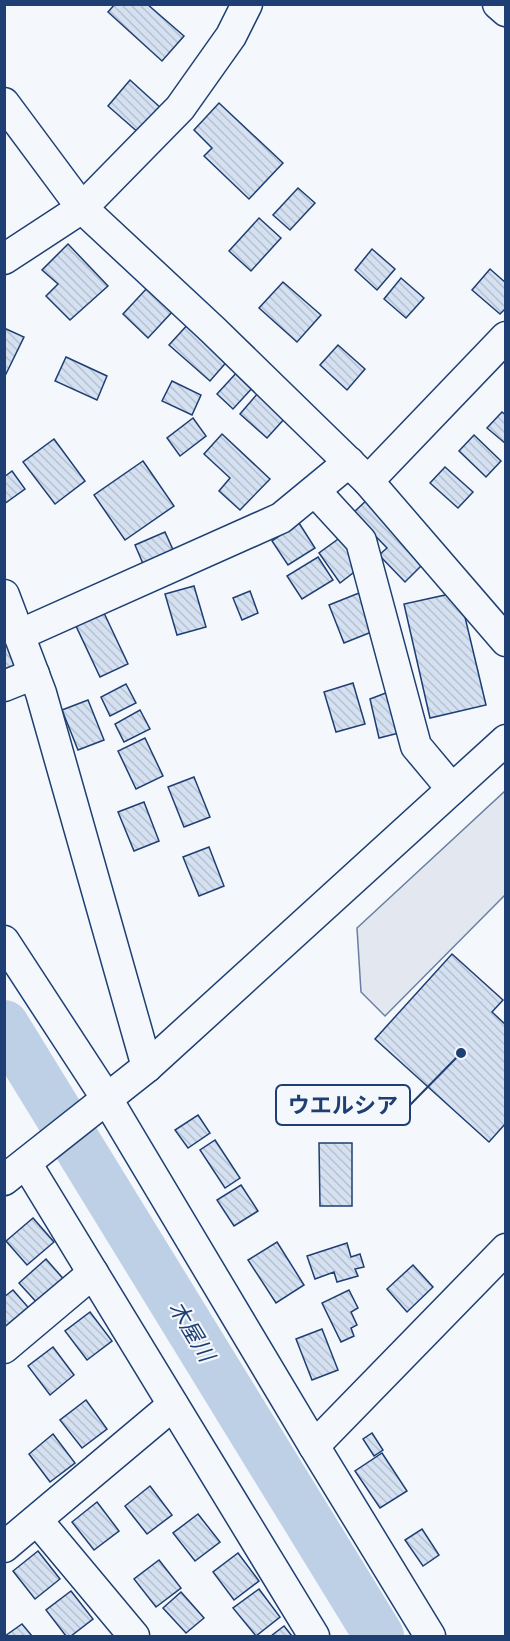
<svg xmlns="http://www.w3.org/2000/svg" width="510" height="1641" viewBox="0 0 510 1641" font-family="'Space Grotesk','Noto Sans JP',sans-serif">
  <style>
    .parking { fill: #e3e8f0; stroke: #687fa3; stroke-width: 1.5 }
    .lines { fill: none; stroke-linecap: round; stroke-linejoin: round }
    .river { stroke: #bed0e5; stroke-width: 50 }
    .building { fill: url(#building-back-hatch); stroke: #1d3f73; stroke-width: 1.5 }
    .minor-casing { stroke: #1d3f73; stroke-width: 33 }
    .minor { stroke: #f4f7fb; stroke-width: 30 }
    .labels { text-anchor: middle; stroke-width: 4.5; stroke-linejoin: round; paint-order: stroke }
    .water-label { font-size: 22px; font-style: italic; fill: #1d3f73; stroke: #f4f7fb }
    .leader { fill: none; stroke: #1d3f73; stroke-width: 2 }
    .callout-dot { fill: #1d3f73; stroke: #f4f7fb; stroke-width: 2 }
    .callout { fill: #f4f7fb; stroke: #1d3f73; stroke-width: 2 }
    .callout-label { font-size: 22px; text-anchor: middle; font-weight: bold; fill: #1d3f73 }
  </style>
  <defs>
    <pattern id="building-back-hatch" width="6" height="6" patternUnits="userSpaceOnUse" patternTransform="scale(1.5)"><rect width="6" height="6" fill="#d5e0f0"/><path d="M-1 5l2 2M0 0l6 6M5-1l2 2" fill="none" stroke="#b6c1d1"/></pattern>
  </defs>
  <rect width="100%" height="100%" fill="#f4f7fb"/>
  <!-- parking -->
  <polygon class="parking" points="505,791 505,895 385,1016 361,992 357,928"/>
  <g class="lines">
    <!-- river -->
    <polyline class="river" points="4,1025 379,1636"/>
  </g>
  <!-- building -->
  <g class="building">
    <polygon points="115,4 147,4 184,36 162,61 108,12"/>
    <polygon points="130,80 162,109 140,134 108,106"/>
    <polygon points="219,103 283,163 249,199 204,156 212,148 194,130"/>
    <polygon points="298,188 315,203 290,230 273,215"/>
    <polygon points="259,218 281,238 251,271 229,251"/>
    <polygon points="68,244 108,286 70,320 46,296 58,284 42,270"/>
    <polygon points="372,249 395,269 377,290 355,270"/>
    <polygon points="490,269 506,283 506,308 500,314 472,290"/>
    <polygon points="401,278 424,298 406,318 384,299"/>
    <polygon points="283,282 321,315 297,342 259,308"/>
    <polygon points="148,287 173,311 148,338 123,314"/>
    <polygon points="190,322 230,358 210,381 169,345"/>
    <polygon points="4,328 24,337 4,378"/>
    <polygon points="338,345 365,369 347,390 320,365"/>
    <polygon points="66,357 107,376 97,400 55,381"/>
    <polygon points="239,370 255,385 233,409 217,394"/>
    <polygon points="172,381 201,395 192,415 162,401"/>
    <polygon points="258,393 286,417 267,438 240,414"/>
    <polygon points="502,412 506,415 506,444 487,428"/>
    <polygon points="193,418 206,436 180,456 167,438"/>
    <polygon points="222,434 270,479 240,510 219,491 230,478 204,454"/>
    <polygon points="474,435 501,461 486,477 459,451"/>
    <polygon points="54,439 85,481 55,504 23,462"/>
    <polygon points="143,461 174,506 125,540 94,495"/>
    <polygon points="445,467 473,492 458,508 430,483"/>
    <polygon points="12,471 25,489 4,504 4,477"/>
    <polygon points="369,498 428,559 405,582 379,555 387,548 353,513"/>
    <polygon points="299,523 315,548 288,565 272,541"/>
    <polygon points="165,532 174,552 144,566 135,545"/>
    <polygon points="341,537 362,566 340,583 319,553"/>
    <polygon points="318,557 333,580 302,599 287,576"/>
    <polygon points="194,586 206,627 177,635 165,594"/>
    <polygon points="250,591 258,613 242,620 233,598"/>
    <polygon points="459,592 486,705 430,718 404,604"/>
    <polygon points="359,593 374,631 344,643 329,605"/>
    <polygon points="104,613 128,664 100,677 76,626"/>
    <polygon points="4,628 23,667 4,674"/>
    <polygon points="353,683 365,724 336,732 324,692"/>
    <polygon points="126,684 136,703 110,716 101,697"/>
    <polygon points="391,691 403,732 379,738 370,699"/>
    <polygon points="88,700 104,740 78,750 62,710"/>
    <polygon points="140,710 150,729 124,742 115,724"/>
    <polygon points="145,738 163,776 136,789 118,751"/>
    <polygon points="194,777 210,817 184,827 168,787"/>
    <polygon points="144,802 159,841 134,851 118,812"/>
    <polygon points="209,847 224,886 199,896 183,857"/>
    <polygon points="452,954 503,1000 492,1012 506,1025 506,1123 489,1142 375,1039"/>
    <polygon points="198,1115 210,1133 188,1148 175,1130"/>
    <polygon points="215,1140 240,1178 225,1188 200,1150"/>
    <polygon points="319,1143 352,1143 352,1206 320,1206"/>
    <polygon points="241,1185 258,1211 234,1226 217,1200"/>
    <polygon points="33,1218 54,1242 27,1265 6,1241"/>
    <polygon points="277,1242 304,1285 276,1303 248,1260"/>
    <polygon points="347,1243 351,1257 360,1254 364,1267 355,1269 358,1276 337,1282 334,1272 315,1279 307,1256"/>
    <polygon points="46,1259 67,1283 40,1306 19,1283"/>
    <polygon points="413,1265 433,1287 407,1312 387,1289"/>
    <polygon points="13,1290 34,1314 4,1335 4,1297"/>
    <polygon points="349,1290 358,1308 351,1312 357,1325 351,1328 354,1336 341,1342 322,1303"/>
    <polygon points="90,1312 112,1341 87,1360 65,1331"/>
    <polygon points="322,1329 338,1370 312,1380 296,1339"/>
    <polygon points="53,1347 74,1375 50,1395 28,1366"/>
    <polygon points="86,1400 107,1429 82,1448 60,1420"/>
    <polygon points="372,1433 383,1450 374,1456 363,1439"/>
    <polygon points="53,1434 75,1463 50,1482 29,1454"/>
    <polygon points="382,1453 407,1491 380,1508 355,1471"/>
    <polygon points="150,1486 172,1515 147,1534 125,1506"/>
    <polygon points="97,1502 119,1531 94,1550 72,1522"/>
    <polygon points="198,1514 220,1542 195,1561 173,1533"/>
    <polygon points="422,1529 439,1555 423,1566 405,1540"/>
    <polygon points="38,1551 60,1579 35,1599 13,1571"/>
    <polygon points="238,1553 259,1581 234,1600 213,1572"/>
    <polygon points="159,1560 181,1588 156,1607 134,1579"/>
    <polygon points="259,1589 280,1617 256,1636 233,1608"/>
    <polygon points="71,1591 93,1619 71,1636 66,1636 46,1610"/>
    <polygon points="181,1592 204,1618 186,1633 163,1608"/>
    <polygon points="22,1624 32,1636 5,1636"/>
    <polygon points="284,1626 292,1636 271,1636"/>
  </g>
  <g class="lines">
    <defs>
      <g id="minor">
        <polyline points="498,4 506,11"/>
        <polyline points="4,103 82,208 213,330 368,481 506,641"/>
        <polyline points="4,259 82,208 180,108 231,36 247,4"/>
        <polyline points="368,481 506,337"/>
        <polyline points="315,491 361,541 416,746 452,789"/>
        <polyline points="4,595 41,693 147,1067"/>
        <polyline points="19,635 281,518 349,462"/>
        <polyline points="4,686 34,674"/>
        <polyline points="4,941 107,1099 314,1446 430,1636"/>
        <polyline points="26,1163 314,1636"/>
        <polyline points="4,1180 147,1067 506,740"/>
        <polyline points="4,1348 93,1273"/>
        <polyline points="314,1446 506,1249"/>
        <polyline points="37,1520 134,1636"/>
        <polyline points="4,1547 173,1405"/>
      </g>
    </defs>
    <!-- minor casing -->
    <use href="#minor" class="minor-casing"/>
    <!-- minor -->
    <use href="#minor" class="minor"/>
  </g>
  <g class="labels">
    <!-- water labels -->
    <g class="water-label">
      <text transform="translate(192 1331) rotate(59)" y="8">木屋川</text>
    </g>
  </g>
  <!-- callouts -->
  <path class="leader" d="M461 1053L410 1105"/>
  <circle class="callout-dot" cx="461" cy="1053" r="6"/>
  <rect class="callout" x="276" y="1085" width="134" height="40" rx="6"/>
  <g class="callout-label">
    <text x="343" y="1113">ウエルシア</text>
  </g>
  <!-- border -->
  <rect width="510" height="1641" fill="none" stroke="#1d3f73" stroke-width="12"/>
</svg>
